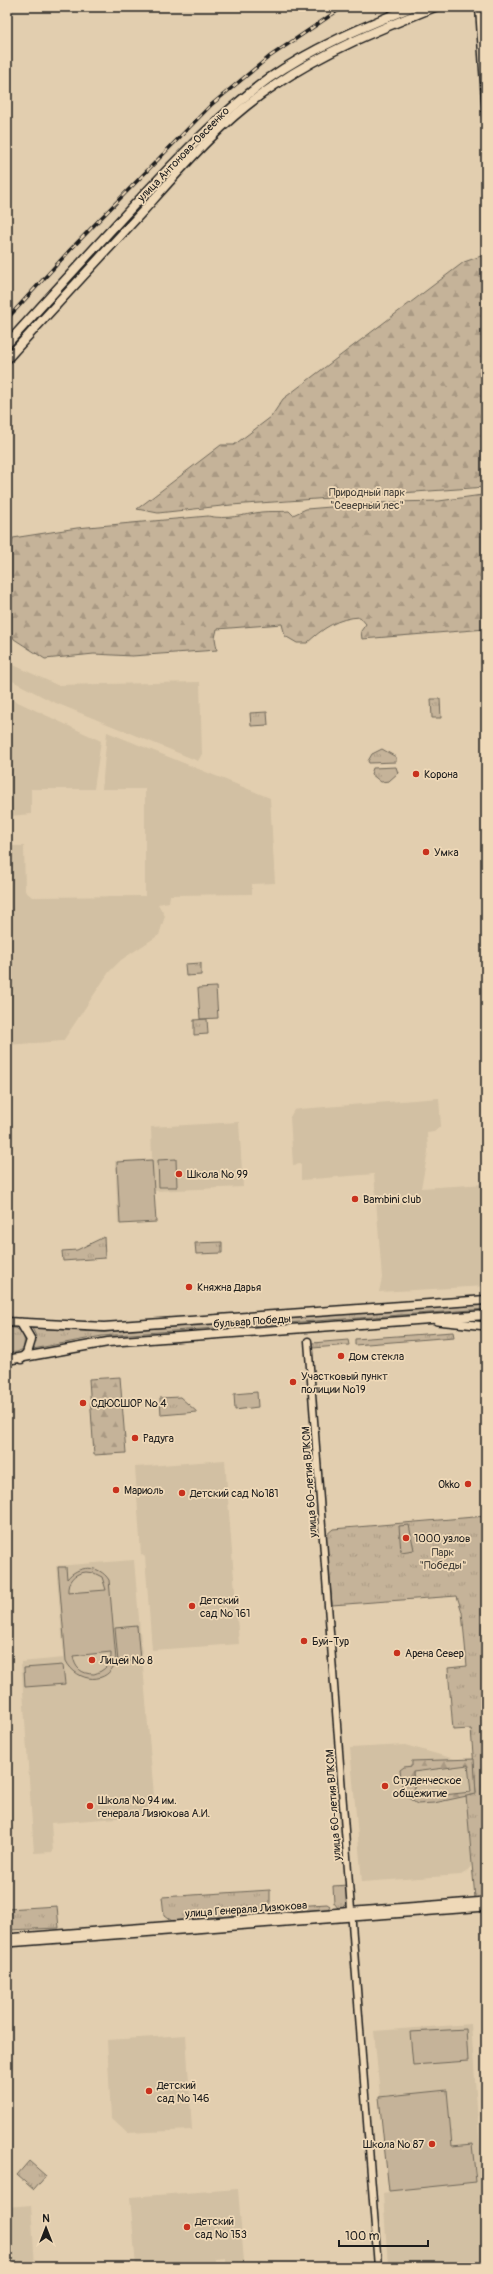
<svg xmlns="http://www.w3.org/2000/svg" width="493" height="2274" viewBox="0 0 493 2274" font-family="Pangolin,sans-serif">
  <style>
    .built { fill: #d2c0a3 }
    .grass { fill: url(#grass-tufts); stroke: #70685a }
    .forest { fill: url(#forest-firs); stroke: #70685a; fill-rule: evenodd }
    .pitch { fill: #c5b399; stroke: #70685a; fill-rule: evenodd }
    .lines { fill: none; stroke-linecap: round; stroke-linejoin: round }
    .tertiary-casing { stroke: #1c1c1c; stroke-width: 9 }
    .secondary-casing { stroke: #1c1c1c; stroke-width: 10 }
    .primary-casing { stroke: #1c1c1c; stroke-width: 11 }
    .trunk-casing { stroke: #1c1c1c; stroke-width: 11 }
    .tertiary { stroke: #efd9b8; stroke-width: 6 }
    .secondary { stroke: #efd9b8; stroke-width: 7 }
    .primary { stroke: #efd9b8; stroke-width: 8 }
    .trunk { stroke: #efd9b8; stroke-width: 8 }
    .rail-casing { stroke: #1c1c1c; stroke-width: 3.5 }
    .rail { stroke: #efd9b8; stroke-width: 2; stroke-dasharray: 6; stroke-linecap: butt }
    .poi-dot { fill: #c8321e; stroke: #efd9b8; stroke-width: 1.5 }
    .labels { text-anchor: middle; stroke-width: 3.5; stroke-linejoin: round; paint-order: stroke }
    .street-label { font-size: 11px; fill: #1c1c1c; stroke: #efd9b8 }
    .park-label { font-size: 11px; fill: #46423b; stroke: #efd9b8 }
    .poi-label { font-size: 11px; fill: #1c1c1c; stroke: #efd9b8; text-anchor: start }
  </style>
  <defs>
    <pattern id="grass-tufts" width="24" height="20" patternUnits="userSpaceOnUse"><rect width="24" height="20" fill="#c5b399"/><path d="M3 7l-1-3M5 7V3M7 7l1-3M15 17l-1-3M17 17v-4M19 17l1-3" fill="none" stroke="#a99983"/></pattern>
    <pattern id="forest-firs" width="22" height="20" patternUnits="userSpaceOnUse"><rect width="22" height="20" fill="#c5b399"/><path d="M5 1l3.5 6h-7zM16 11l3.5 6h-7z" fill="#a99983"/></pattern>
  </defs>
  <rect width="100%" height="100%" fill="#e2ceaf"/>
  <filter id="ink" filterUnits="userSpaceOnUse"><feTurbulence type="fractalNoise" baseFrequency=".025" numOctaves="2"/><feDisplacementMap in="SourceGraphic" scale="8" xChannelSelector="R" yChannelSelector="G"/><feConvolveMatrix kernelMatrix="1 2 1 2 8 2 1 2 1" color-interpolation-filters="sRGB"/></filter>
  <g filter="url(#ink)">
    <!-- built -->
    <g class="built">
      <polygon points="7,662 57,685 200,682 202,754 198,761 51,701 7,678"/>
      <polygon points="7,697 101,741 94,789 31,789 31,814 10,816 7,814"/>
      <polygon points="107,732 270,798 275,883 252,884 252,894 170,895 169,902 158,904 165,916 159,935 121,960 109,972 63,1041 7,1045 7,846 24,846 25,891 32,897 145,896 145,789 102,789"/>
      <polygon points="439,1098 441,1126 434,1132 427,1133 428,1152 421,1188 486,1184 486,1286 379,1292 382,1278 374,1174 301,1180 301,1164 293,1165 290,1117 294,1110 300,1109"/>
      <polygon points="239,1122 243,1187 154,1191 156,1222 118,1224 115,1161 152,1159 151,1127"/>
      <polygon points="225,1460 239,1644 152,1650 145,1557 141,1554 135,1467"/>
      <polygon points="134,1560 154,1796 143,1816 51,1823 53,1852 34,1853 21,1662 64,1658 56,1566"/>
      <polygon points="405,1745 458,1760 474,1759 476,1794 466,1795 472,1865 466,1872 461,1875 362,1882 350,1748"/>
      <polygon points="471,2024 486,2233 486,2267 388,2267 383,2194 389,2193 374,2031"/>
      <polygon points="186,2035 192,2130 127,2133 111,2118 107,2040"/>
      <polygon points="238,2189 244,2262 226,2263 226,2258 215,2259 215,2264 136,2267 130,2197"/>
      <polygon points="31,2205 35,2267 7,2267 7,2207"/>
    </g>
    <!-- grass -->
    <g class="grass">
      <polygon points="431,699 440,699 441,718 432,718"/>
      <polygon points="267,712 268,725 251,726 250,713"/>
      <polygon points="382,749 396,757 396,762 369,763 368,761 372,754"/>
      <polygon points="396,767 398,773 389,781 381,782 371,774 373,768"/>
      <polygon points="201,963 201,975 186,976 185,964"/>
      <polygon points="207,1019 208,1034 194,1035 194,1020"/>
      <polygon points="104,1237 105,1258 63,1261 62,1251 77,1250"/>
      <polygon points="222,1242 222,1253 196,1254 195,1243"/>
      <polygon points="486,1304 486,1309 102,1336 33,1349 36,1336 32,1328 104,1332"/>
      <path d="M7,1327C22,1328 27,1335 23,1349L17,1352L7,1353Z"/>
      <polygon points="453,1332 454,1337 355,1345 355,1339"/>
      <polygon points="348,1340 349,1345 313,1348 312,1343"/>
      <polygon points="180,1397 197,1412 161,1415 160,1398"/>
      <polygon points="486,1516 486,1897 475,1898 466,1795 476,1793 471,1729 453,1730 448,1668 467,1666 462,1612 457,1596 332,1605 326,1535 333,1529"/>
      <polygon points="347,1885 347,1903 342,1908 338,1908 334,1903 333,1886"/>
      <polygon points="270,1890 270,1908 267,1914 172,1921 164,1915 162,1897"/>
      <polygon points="327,1904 330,1906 328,1909 279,1913 276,1910 279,1907"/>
      <polygon points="57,1906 59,1928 7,1930 7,1909"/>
      <polygon points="29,2161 46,2176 34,2190 17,2175"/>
    </g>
    <!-- forest -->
    <g class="forest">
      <polygon points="484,255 486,256 486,487 231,505 158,513 137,509 221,445 234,445 271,417 283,399 464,262"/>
      <path d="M482,495H486V629L362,639L361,631L366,624L360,617C338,618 323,628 307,643H297L285,636L282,624L217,629L215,638L217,650L132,656L94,654L45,659L14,639L8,625V570L13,538L77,528L208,516C227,520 242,515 261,512C270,511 280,512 289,511L293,515L306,509L393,502L439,501Z"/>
      <polygon points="120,1377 126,1453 94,1455 89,1379"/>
      <path d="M474,1759L476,1794L434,1803L417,1804L403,1794L400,1770L404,1767L412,1766V1761ZM468,1765L471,1792L416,1798L413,1772Z"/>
    </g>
    <!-- pitch -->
    <g class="pitch">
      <polygon points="216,987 218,1018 200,1019 198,988"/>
      <polygon points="176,1159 177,1187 159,1187 158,1160"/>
      <polygon points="152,1160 156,1222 120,1224 117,1162"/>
      <polygon points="257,1392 258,1407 235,1410 234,1394"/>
      <polygon points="409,1525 414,1550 401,1552 399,1526"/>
      <path d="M58,1567H66L67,1579C78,1565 99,1564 109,1580L116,1660C109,1686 77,1683 66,1661ZM86,1572L94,1573L102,1577L106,1590L68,1593C67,1581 74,1573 86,1572ZM111,1652C112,1664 104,1671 94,1674C81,1674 75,1668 73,1656Z"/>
      <polygon points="137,1626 140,1660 118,1662 115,1628"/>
      <polygon points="63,1665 65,1684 25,1687 24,1668"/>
      <polygon points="466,2029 468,2061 413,2065 410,2032"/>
      <polygon points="447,2090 452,2146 472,2144 476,2182 389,2191 379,2097"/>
    </g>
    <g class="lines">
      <defs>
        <g id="tertiary">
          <polyline points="479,7 486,117"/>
          <polyline points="308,1341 378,2267"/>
        </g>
        <g id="secondary">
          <polyline points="437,1321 486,1326"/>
          <polyline points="7,1938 486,1901"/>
          <polyline points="7,1943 486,1907"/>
        </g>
        <g id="primary">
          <polyline points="7,1322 104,1327 486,1300"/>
          <polyline points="21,1323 31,1340 27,1353 21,1359"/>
          <polyline points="7,1360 108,1342 486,1315"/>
        </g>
        <g id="trunk">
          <path d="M7,344C51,296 94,248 138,201C179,157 220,114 268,79C312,48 363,27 412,7"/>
          <path d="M7,359C52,309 98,260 144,210C184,165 224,118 275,85C325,51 380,29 435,7"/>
        </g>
      </defs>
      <!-- tertiary casing -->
      <use href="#tertiary" class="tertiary-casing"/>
      <!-- secondary casing -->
      <use href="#secondary" class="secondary-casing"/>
      <!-- primary casing -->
      <use href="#primary" class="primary-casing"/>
      <!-- trunk casing -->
      <use href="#trunk" class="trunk-casing"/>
      <!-- tertiary -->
      <use href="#tertiary" class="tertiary"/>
      <!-- secondary -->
      <use href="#secondary" class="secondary"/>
      <!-- primary -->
      <use href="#primary" class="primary"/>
      <!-- trunk -->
      <use href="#trunk" class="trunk"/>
      <defs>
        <polyline id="rail" points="7,319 70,250 211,105 269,57 343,7"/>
      </defs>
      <!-- rail casing -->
      <use href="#rail" class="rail-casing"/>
      <!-- rail -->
      <use href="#rail" class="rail"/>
    </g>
  </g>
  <!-- markers -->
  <g class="poi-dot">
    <circle cx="416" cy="774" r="4"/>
    <circle cx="426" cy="852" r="4"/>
    <circle cx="179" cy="1174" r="4"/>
    <circle cx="355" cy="1199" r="4"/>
    <circle cx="189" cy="1287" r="4"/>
    <circle cx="341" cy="1356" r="4"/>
    <circle cx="293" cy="1382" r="4"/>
    <circle cx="83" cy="1403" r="4"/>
    <circle cx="135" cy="1438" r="4"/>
    <circle cx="468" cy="1484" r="4"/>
    <circle cx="116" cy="1490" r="4"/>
    <circle cx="182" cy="1493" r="4"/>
    <circle cx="406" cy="1538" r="4"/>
    <circle cx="192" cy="1606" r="4"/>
    <circle cx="304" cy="1641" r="4"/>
    <circle cx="397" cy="1653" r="4"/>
    <circle cx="92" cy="1660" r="4"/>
    <circle cx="385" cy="1786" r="4"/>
    <circle cx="90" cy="1806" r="4"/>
    <circle cx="149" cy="2091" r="4"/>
    <circle cx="432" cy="2144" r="4"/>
    <circle cx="187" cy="2227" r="4"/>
  </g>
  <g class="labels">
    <!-- street labels -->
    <g class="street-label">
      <text transform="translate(183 154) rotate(-46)" y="4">улица Антонова-Овсеенко</text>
      <text transform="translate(252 1321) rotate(-4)" y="4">бульвар Победы</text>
      <text transform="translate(309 1482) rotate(-94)" y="4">улица 60-летия ВЛКСМ</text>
      <text transform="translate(333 1805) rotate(-94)" y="4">улица 60-летия ВЛКСМ</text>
      <text transform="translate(246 1909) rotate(-4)" y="4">улица Генерала Лизюкова</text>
    </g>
    <!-- park labels -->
    <g class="park-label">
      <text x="367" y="496">Природный парк<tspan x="367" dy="13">"Северный лес"</tspan></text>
      <text x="443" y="1556">Парк<tspan x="443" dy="13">"Победы"</tspan></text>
    </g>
    <!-- poi labels -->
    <g class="poi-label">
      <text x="424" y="778">Корона</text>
      <text x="434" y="856">Умка</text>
      <text x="187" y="1178">Школа № 99</text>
      <text x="363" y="1203">Bambini club</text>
      <text x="197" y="1291">Княжна Дарья</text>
      <text x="349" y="1360">Дом стекла</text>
      <text x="301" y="1380">Участковый пункт<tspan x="301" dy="13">полиции №19</tspan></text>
      <text x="91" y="1407">СДЮСШОР № 4</text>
      <text x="143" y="1442">Радуга</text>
      <text x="460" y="1488" text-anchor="end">Okko</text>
      <text x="124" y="1494">Мариоль</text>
      <text x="190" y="1497">Детский сад №181</text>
      <text x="414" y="1542">1000 узлов</text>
      <text x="200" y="1604">Детский<tspan x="200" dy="13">сад № 161</tspan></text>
      <text x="312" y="1645">Буй-Тур</text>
      <text x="405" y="1657">Арена Север</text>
      <text x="100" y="1664">Лицей № 8</text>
      <text x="393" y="1784">Студенческое<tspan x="393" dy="13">общежитие</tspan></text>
      <text x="98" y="1804">Школа № 94 им.<tspan x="98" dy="13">генерала Лизюкова А.И.</tspan></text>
      <text x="157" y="2089">Детский<tspan x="157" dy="13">сад № 146</tspan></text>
      <text x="424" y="2148" text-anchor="end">Школа № 87</text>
      <text x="195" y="2225">Детский<tspan x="195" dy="13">сад № 153</tspan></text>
    </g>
  </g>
  <!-- margin -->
  <rect width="493" height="2274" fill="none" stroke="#efd9b8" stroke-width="24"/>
  <rect x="12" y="12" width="469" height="2250" fill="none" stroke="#1c1c1c" stroke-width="1.5" filter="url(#ink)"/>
  <!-- north arrow -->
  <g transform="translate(46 2228)" stroke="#efd9b8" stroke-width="3" paint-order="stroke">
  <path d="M0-3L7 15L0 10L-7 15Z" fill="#1c1c1c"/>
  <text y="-6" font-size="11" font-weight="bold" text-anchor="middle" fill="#1c1c1c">N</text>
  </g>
  <!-- scale -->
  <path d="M339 2240v6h89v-6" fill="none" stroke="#1c1c1c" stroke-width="2"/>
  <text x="345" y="2240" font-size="12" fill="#1c1c1c" stroke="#efd9b8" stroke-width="3" paint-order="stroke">100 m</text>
</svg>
